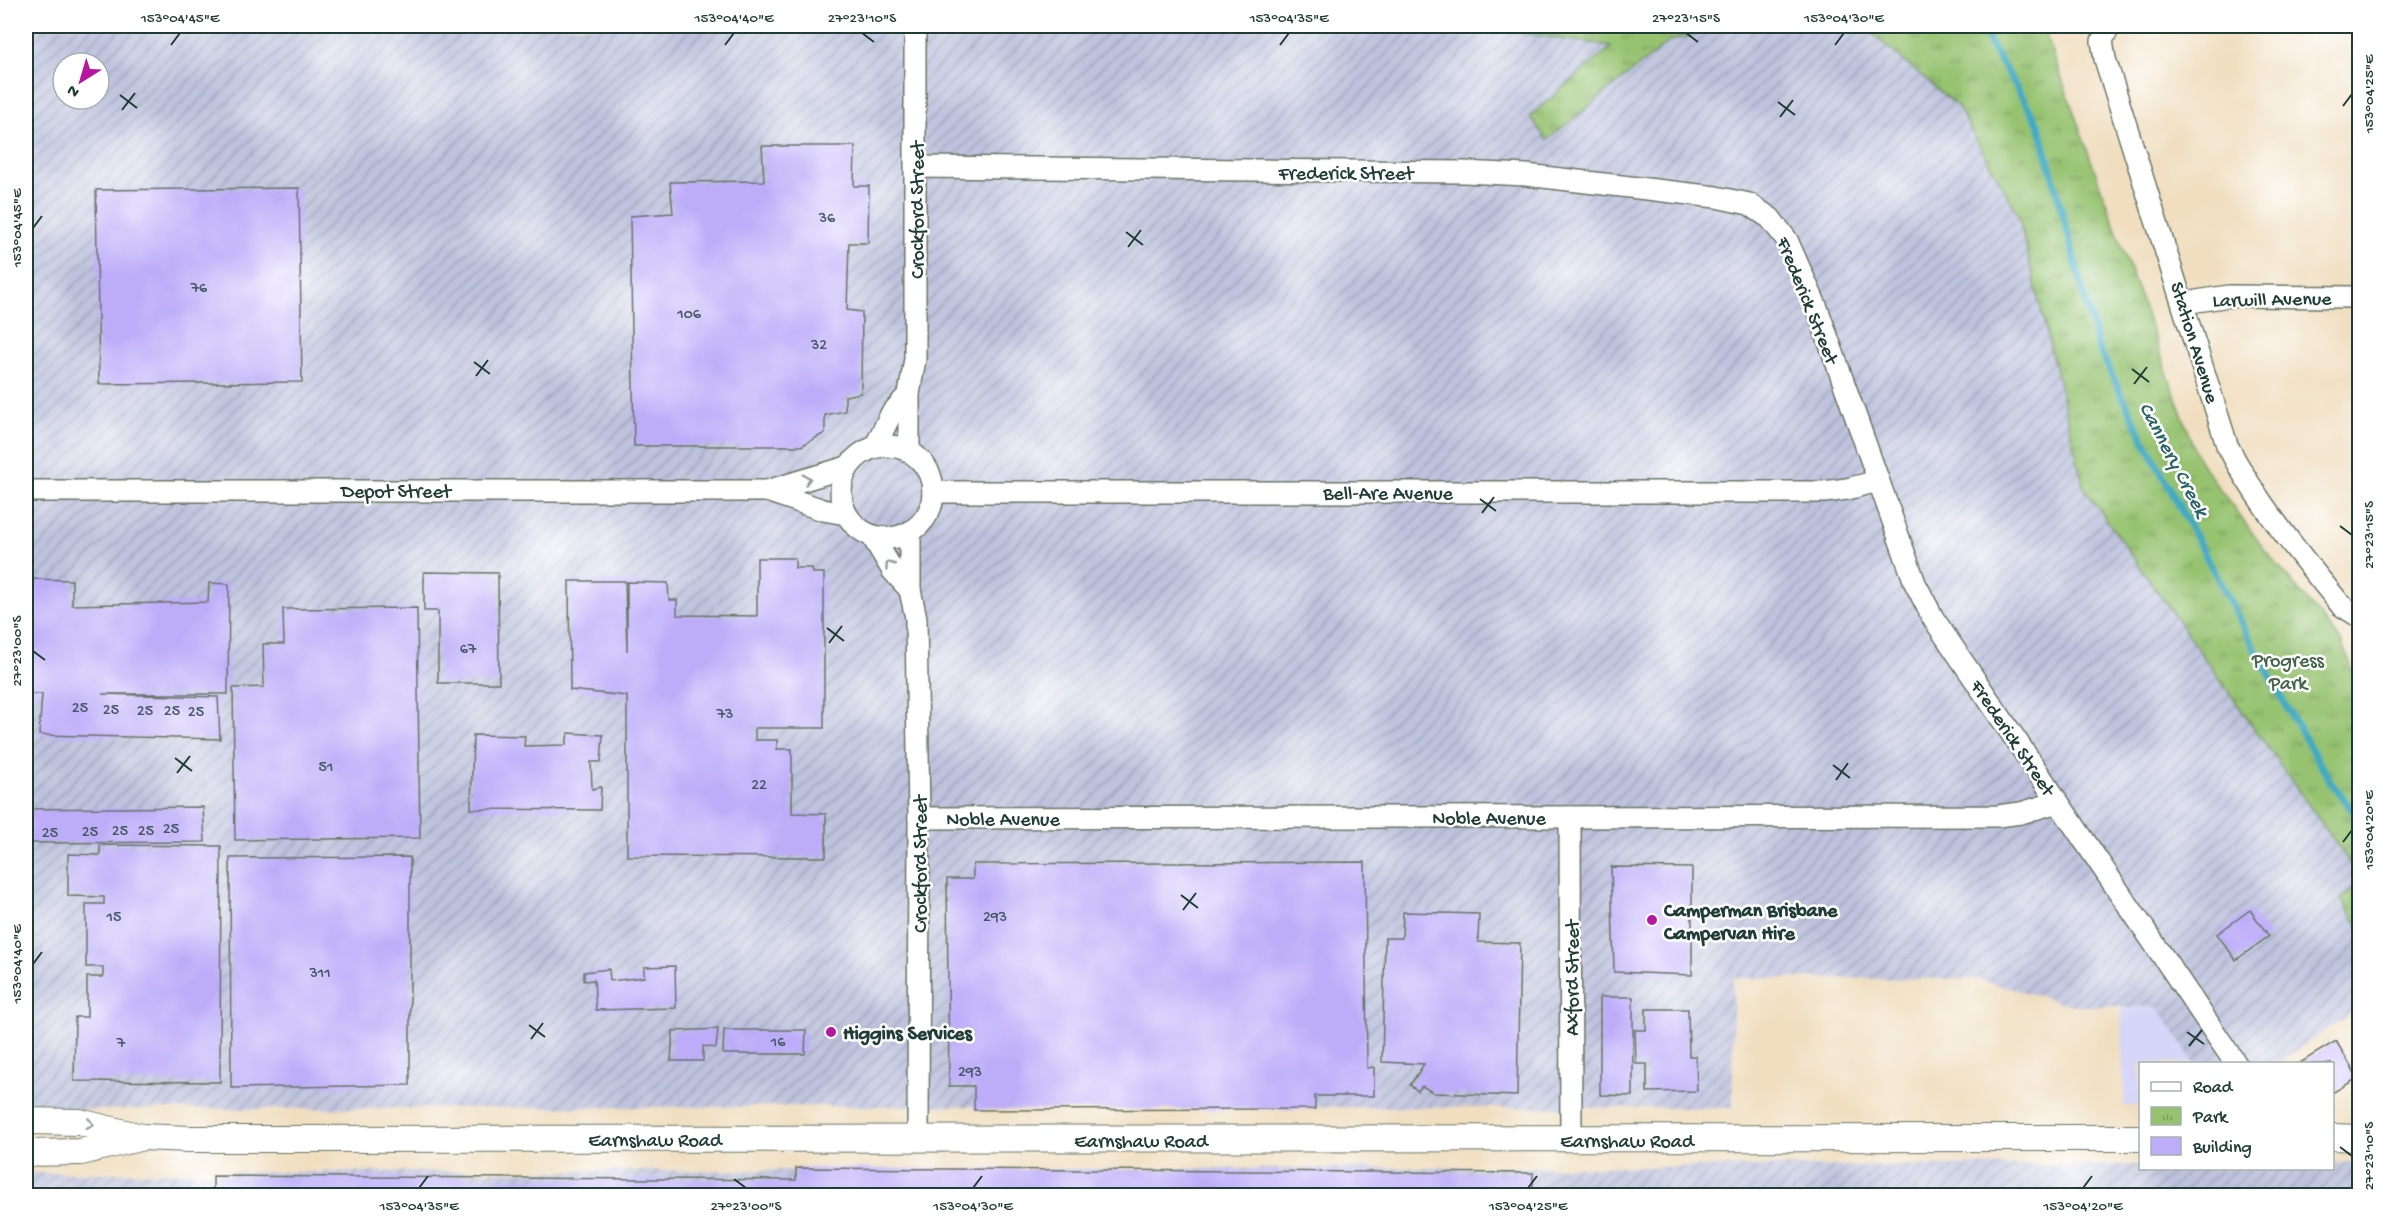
<svg xmlns="http://www.w3.org/2000/svg" width="2385" height="1221" viewBox="0 0 2385 1221" font-family="'Gochi Hand',sans-serif">
  <style>
    .built { fill: #d6d7f8 }
    .industrial { fill: url(#industrial-furrows); fill-rule: evenodd }
    .park { fill: url(#park-tufts); stroke: #5b8052; stroke-width: 1.5 }
    .lines { fill: none; stroke-linecap: round; stroke-linejoin: round }
    .stream { stroke: #42aac2; stroke-width: 7 }
    .building { fill: #bdadf9 }
    .minor-casing { stroke: #687565; stroke-width: 24 }
    .tertiary-casing { stroke: #687565; stroke-width: 28 }
    .minor { stroke: #fff; stroke-width: 21 }
    .tertiary { stroke: #fff; stroke-width: 26 }
    .oneway { stroke: #8f9e9a }
    .ticks { fill: none; stroke: #1f3d34; stroke-width: 2 }
    .poi-dot { fill: #b5179e; stroke: #fff; stroke-width: 2 }
    .labels { text-anchor: middle; stroke-width: 5; stroke-linejoin: round; paint-order: stroke }
    .number-label { font-size: 16px; fill: #465965 }
    .street-label { font-size: 20px; fill: #1f3d34; stroke: #fff }
    .park-label { font-size: 20px; fill: #436546; stroke: #fff }
    .poi-label { font-size: 20px; font-weight: bold; fill: #1f3d34; stroke: #fff; text-anchor: start }
    .water-label { font-size: 21px; font-style: italic; fill: #2b6366; stroke: #fff }
    .neatline { fill: none; stroke: #1f3d34; stroke-width: 2 }
    .ticks-label { font-size: 15px; text-anchor: middle; fill: #1f3d34 }
  </style>
  <defs>
    <pattern id="industrial-furrows" width="10" height="10" patternUnits="userSpaceOnUse" patternTransform="scale(1.5)"><rect width="10" height="10" fill="#bec2dd"/><path d="M-1 1l2-2M0 10L10 0M9 11l2-2" fill="none" stroke="#9a9fb4"/></pattern>
    <pattern id="park-tufts" width="24" height="20" patternUnits="userSpaceOnUse" patternTransform="scale(1.5)"><rect width="24" height="20" fill="#97c371"/><path d="M3 7l-1-3M5 7V3M7 7l1-3M15 17l-1-3M17 17v-4M19 17l1-3" fill="none" stroke="#7ba05e"/></pattern>
  </defs>
  <rect width="100%" height="100%" fill="#fff"/>
  <filter id="ink" filterUnits="userSpaceOnUse"><feTurbulence type="fractalNoise" baseFrequency=".0167" numOctaves="2"/><feDisplacementMap in="SourceGraphic" scale="12" xChannelSelector="R" yChannelSelector="G"/><feConvolveMatrix kernelMatrix="1 2 1 2 8 2 1 2 1" color-interpolation-filters="sRGB"/></filter>
  <filter id="wash" filterUnits="userSpaceOnUse"><feTurbulence type="fractalNoise" baseFrequency=".008" numOctaves="4" result="noise"/><feDisplacementMap in="SourceGraphic" scale="24" xChannelSelector="R" yChannelSelector="G"/><feGaussianBlur stdDeviation="1.35" result="paint"/><feColorMatrix in="noise" values="0 0 0 0 0 0 0 0 0 0 0 0 0 0 0 0 0 1.4 0 .05"/><feComposite in="paint" operator="in"/></filter>
  <g filter="url(#wash)">
    <rect width="100%" height="100%" fill="#f0debf"/>
    <!-- built -->
    <polygon class="built" points="2121,1007 2158,1007 2195,1063 2140,1064 2140,1106 2124,1106"/>
    <!-- industrial -->
    <g class="industrial">
      <path d="M26,26H1509V31L1613,46L1531,116L1547,140L1670,41L1725,26H1839L1869,30L1958,107L2018,214L2084,488L2359,876V885L2341,899L2359,926V1008L2277,1063L2195,1064L2158,1007L2075,1006L1977,979L1733,978V1108L877,1106L26,1110ZM63,63H99V99H63Z"/>
      <polygon points="2333,1163 2359,1163 2360,1195 26,1196 26,1173 2140,1165 2140,1168 2332,1168"/>
    </g>
    <!-- park -->
    <g class="park">
      <polygon points="1509,26 1725,26 1670,41 1547,140 1530,116 1612,46 1509,31"/>
      <polygon points="1839,26 2043,26 2198,459 2264,549 2341,641 2359,685 2359,876 2084,488 2018,214 1958,107 1869,31"/>
      <polygon points="2359,885 2359,926 2341,899"/>
    </g>
    <g class="lines">
      <!-- stream -->
      <polyline class="stream" points="1984,26 1990,44 2039,125 2098,347 2144,440 2283,701 2330,781 2360,820"/>
    </g>
    <g id="blocks">
      <!-- building -->
      <g class="building">
        <polygon points="762,146 855,146 854,186 869,186 868,243 849,243 847,310 862,312 861,393 845,396 845,411 825,415 825,433 801,446 634,446 630,216 673,213 670,182 764,181"/>
        <polygon points="299,188 302,382 99,384 96,190"/>
        <polygon points="757,558 795,558 795,568 812,568 813,573 824,573 824,728 755,728 755,740 777,740 777,749 792,749 792,813 826,814 826,857 627,856 627,696 570,690 569,581 625,581 627,651 627,582 668,583 669,600 677,600 677,615 757,616"/>
        <polygon points="424,572 498,573 499,683 438,683 438,611 424,611"/>
        <polygon points="26,579 72,580 72,605 208,602 209,583 229,584 228,694 102,694 218,697 220,739 39,735 42,694 26,694"/>
        <polygon points="417,608 420,838 235,840 233,688 264,687 263,644 284,644 283,609"/>
        <polygon points="568,733 603,735 601,762 591,762 592,789 601,787 600,810 471,809 473,735 525,736 524,746 566,745"/>
        <polygon points="203,807 205,842 29,843 27,809"/>
        <polygon points="100,845 221,846 220,1082 74,1081 75,1017 87,1017 87,977 103,977 103,967 86,967 86,904 104,904 104,897 68,896 68,854 100,855"/>
        <polygon points="410,857 410,1085 231,1088 230,858"/>
        <polygon points="1365,862 1367,1068 1374,1067 1374,1096 1315,1096 1315,1109 974,1110 974,1086 949,1086 947,879 973,879 973,864"/>
        <polygon points="1611,867 1692,868 1692,975 1614,972"/>
        <polygon points="2250,910 2269,936 2236,960 2217,934"/>
        <polygon points="1403,912 1479,914 1478,942 1520,943 1517,1096 1434,1093 1422,1086 1418,1091 1410,1085 1424,1064 1382,1062 1385,938 1402,938"/>
        <polygon points="675,966 676,1008 596,1010 594,980 584,981 584,972 609,969 610,981 644,977 644,967"/>
        <polygon points="1600,997 1633,997 1633,1096 1600,1095"/>
        <polygon points="1646,1009 1688,1009 1689,1056 1696,1056 1697,1091 1647,1092 1647,1064 1636,1064 1635,1030 1646,1030"/>
        <polygon points="718,1029 716,1048 703,1046 703,1061 671,1061 673,1031"/>
        <polygon points="724,1030 806,1030 805,1054 723,1054"/>
        <polygon points="2336,1041 2358,1078 2332,1093 2332,1064 2298,1064"/>
        <polygon points="796,1168 1533,1173 1533,1196 213,1196 213,1176 796,1180"/>
      </g>
    </g>
  </g>
  <g filter="url(#ink)">
    <use href="#blocks" fill-opacity="0" stroke="#687565" stroke-width="1.5"/>
    <g class="lines">
      <defs>
        <g id="minor">
          <path d="M2109,26L2102,41L2105,59L2227,445C2257,503 2300,555 2341,605L2360,617"/>
          <polyline points="916,167 1464,172 1526,175 1716,197 1749,204 1770,218 1787,240 1817,308 1915,583 1933,618 2236,1064"/>
          <polyline points="2184,303 2229,296 2360,297"/>
          <circle cx="887" cy="492" r="46"/>
          <polyline points="875,447 891,414 909,394"/>
          <polyline points="909,451 909,394 915,359 915,26"/>
          <polyline points="26,491 767,491 847,467"/>
          <polyline points="767,491 823,510 846,514"/>
          <polyline points="933,492 1824,492 1847,489 1878,481"/>
          <polyline points="910,533 910,590 916,618 919,818 918,1140"/>
          <polyline points="872,536 893,571 910,590"/>
          <polyline points="1570,817 1571,1140"/>
          <polyline points="919,818 1998,816 2021,813 2058,802"/>
        </g>
        <g id="tertiary">
          <polyline points="26,1121 79,1122 142,1137 189,1139 2140,1138"/>
          <polyline points="2332,1137 2360,1138"/>
          <polyline points="26,1153 81,1152 139,1138"/>
        </g>
      </defs>
      <!-- minor casing -->
      <use href="#minor" class="minor-casing"/>
      <!-- tertiary casing -->
      <use href="#tertiary" class="tertiary-casing"/>
      <!-- minor -->
      <use href="#minor" class="minor"/>
      <!-- tertiary -->
      <use href="#tertiary" class="tertiary"/>
    </g>
    <!-- one-way arrows -->
    <defs><path id="oneway-chevron" d="M-2-3.5L2.5 0L-2 3.5" fill="none" stroke-width="1.6" stroke-linecap="round" stroke-linejoin="round" transform="scale(1.5)"/></defs>
    <g class="oneway">
      <use href="#oneway-chevron" transform="translate(807 479) rotate(-15)"/>
      <use href="#oneway-chevron" transform="translate(889 565) rotate(-125)"/>
      <use href="#oneway-chevron" transform="translate(90 1124) rotate(14)"/>
    </g>
  </g>
  <!-- ticks -->
  <path class="ticks" d="M862,33L874,42M1686,33L1698,42M171,45L180,33M725,45L734,33M1280,45L1289,33M1835,45L1844,33M120,95L137,108M1778,102L1795,115M2343,106L2352,94M122,110L135,93M1780,117L1793,100M33,228L42,216M1126,232L1143,245M1128,247L1141,230M474,362L490,374M2132,369L2149,382M476,376L488,360M2134,384L2147,367M1480,499L1496,511M1482,513L1494,497M2340,526L2352,535M827,628L844,641M829,643L842,626M33,651L45,660M175,758L192,771M1833,765L1850,778M177,773L190,756M1836,780L1848,763M2343,842L2352,830M1181,895L1198,908M1183,910L1196,893M33,964L42,952M529,1025L545,1037M2187,1032L2204,1044M531,1039L543,1023M2189,1046L2202,1030M2340,1147L2352,1156M734,1179L746,1188M419,1188L428,1176M973,1188L982,1176M1528,1188L1537,1176M2083,1188L2092,1176"/>
  <!-- markers -->
  <g class="poi-dot">
    <circle cx="1652" cy="920" r="6"/>
    <circle cx="831" cy="1032" r="6"/>
  </g>
  <g class="labels">
    <!-- number labels -->
    <g class="number-label">
      <text x="827" y="222">36</text>
      <text x="199" y="292">76</text>
      <text x="689" y="318">106</text>
      <text x="819" y="349">32</text>
      <text x="468" y="653">67</text>
      <text x="80" y="712">25</text>
      <text x="111" y="714">25</text>
      <text x="145" y="715">25</text>
      <text x="172" y="715">25</text>
      <text x="196" y="716">25</text>
      <text x="725" y="718">73</text>
      <text x="326" y="771">51</text>
      <text x="759" y="789">22</text>
      <text x="171" y="833">25</text>
      <text x="120" y="835">25</text>
      <text x="146" y="835">25</text>
      <text x="90" y="836">25</text>
      <text x="50" y="837">25</text>
      <text x="114" y="921">15</text>
      <text x="995" y="921">293</text>
      <text x="320" y="977">311</text>
      <text x="778" y="1046">16</text>
      <text x="121" y="1047">7</text>
      <text x="970" y="1076">293</text>
    </g>
    <!-- street labels -->
    <g class="street-label">
      <text x="1346" y="179">Frederick Street</text>
      <text transform="translate(916 210) rotate(-90)" y="7">Crockford Street</text>
      <text transform="translate(2272 298) rotate(-1)" y="7">Larwill Avenue</text>
      <text transform="translate(1809 300) rotate(68)" y="7">Frederick Street</text>
      <text transform="translate(2196 342) rotate(73)" y="7">Station Avenue</text>
      <text x="396" y="497">Depot Street</text>
      <text x="1388" y="499">Bell-Are Avenue</text>
      <text transform="translate(2014 737) rotate(56)" y="7">Frederick Street</text>
      <text x="1489" y="824">Noble Avenue</text>
      <text x="1003" y="825">Noble Avenue</text>
      <text transform="translate(919 864) rotate(-90)" y="7">Crockford Street</text>
      <text transform="translate(1571 978) rotate(-90)" y="7">Axford Street</text>
      <text x="655" y="1146">Earnshaw Road</text>
      <text x="1141" y="1147">Earnshaw Road</text>
      <text x="1627" y="1147">Earnshaw Road</text>
    </g>
    <!-- park labels -->
    <g class="park-label">
      <text x="2288" y="666">Progress<tspan x="2288" dy="23">Park</tspan></text>
    </g>
    <!-- poi labels -->
    <g class="poi-label">
      <text x="1664" y="916">Camperman Brisbane<tspan x="1664" dy="23">Campervan Hire</tspan></text>
      <text x="843" y="1039">Higgins Services</text>
    </g>
    <!-- water labels -->
    <g class="water-label">
      <text transform="translate(2175 459) rotate(62)" y="7">Cannery Creek</text>
    </g>
  </g>
  <!-- margin -->
  <rect width="2385" height="1221" fill="none" stroke="#fff" stroke-width="66"/>
  <!-- legend -->
  <rect x="2139" y="1062" width="195" height="108" fill="#ffffff" stroke="#a5b1ae" stroke-width="1.5"/>
  <rect x="2151" y="1082" width="30" height="9" fill="#ffffff" stroke="#a5b1ae" stroke-width="1.5"/>
  <text x="2193" y="1092" font-size="18" fill="#1f3d34">Road</text>
  <rect x="2151" y="1107" width="30" height="18" fill="url(#park-tufts)" stroke="#a5b1ae" stroke-width="1.5"/>
  <text x="2193" y="1122" font-size="18" fill="#1f3d34">Park</text>
  <rect x="2151" y="1137" width="30" height="18" fill="#bdadf9" stroke="#a5b1ae" stroke-width="1.5"/>
  <text x="2193" y="1152" font-size="18" fill="#1f3d34">Building</text>
  <!-- north arrow -->
  <g transform="translate(81 81) rotate(217)"><circle r="28" fill="#ffffff" stroke="#a5b1ae" stroke-width="1.5"/>
  <path d="M0-4.5L10 22L0 15L-10 22Z" fill="#b5179e"/>
  <text y="-9" font-size="16" font-weight="bold" text-anchor="middle" fill="#1f3d34">N</text>
  </g>
  <rect x="33" y="33" width="2319" height="1155" class="neatline"/>
  <g class="ticks-label">
    <text x="180" y="22">153°04'45"E</text>
    <text x="734" y="22">153°04'40"E</text>
    <text x="862" y="22">27°23'10"S</text>
    <text x="1289" y="22">153°04'35"E</text>
    <text x="1686" y="22">27°23'15"S</text>
    <text x="1844" y="22">153°04'30"E</text>
    <text transform="translate(2368 94) rotate(-90)" y="5">153°04'25"E</text>
    <text transform="translate(16 228) rotate(-90)" y="5">153°04'45"E</text>
    <text transform="translate(2368 535) rotate(-90)" y="5">27°23'15"S</text>
    <text transform="translate(16 651) rotate(-90)" y="5">27°23'00"S</text>
    <text transform="translate(2368 830) rotate(-90)" y="5">153°04'20"E</text>
    <text transform="translate(16 964) rotate(-90)" y="5">153°04'40"E</text>
    <text transform="translate(2368 1156) rotate(-90)" y="5">27°23'10"S</text>
    <text x="419" y="1210">153°04'35"E</text>
    <text x="746" y="1210">27°23'00"S</text>
    <text x="973" y="1210">153°04'30"E</text>
    <text x="1528" y="1210">153°04'25"E</text>
    <text x="2083" y="1210">153°04'20"E</text>
  </g>
</svg>
